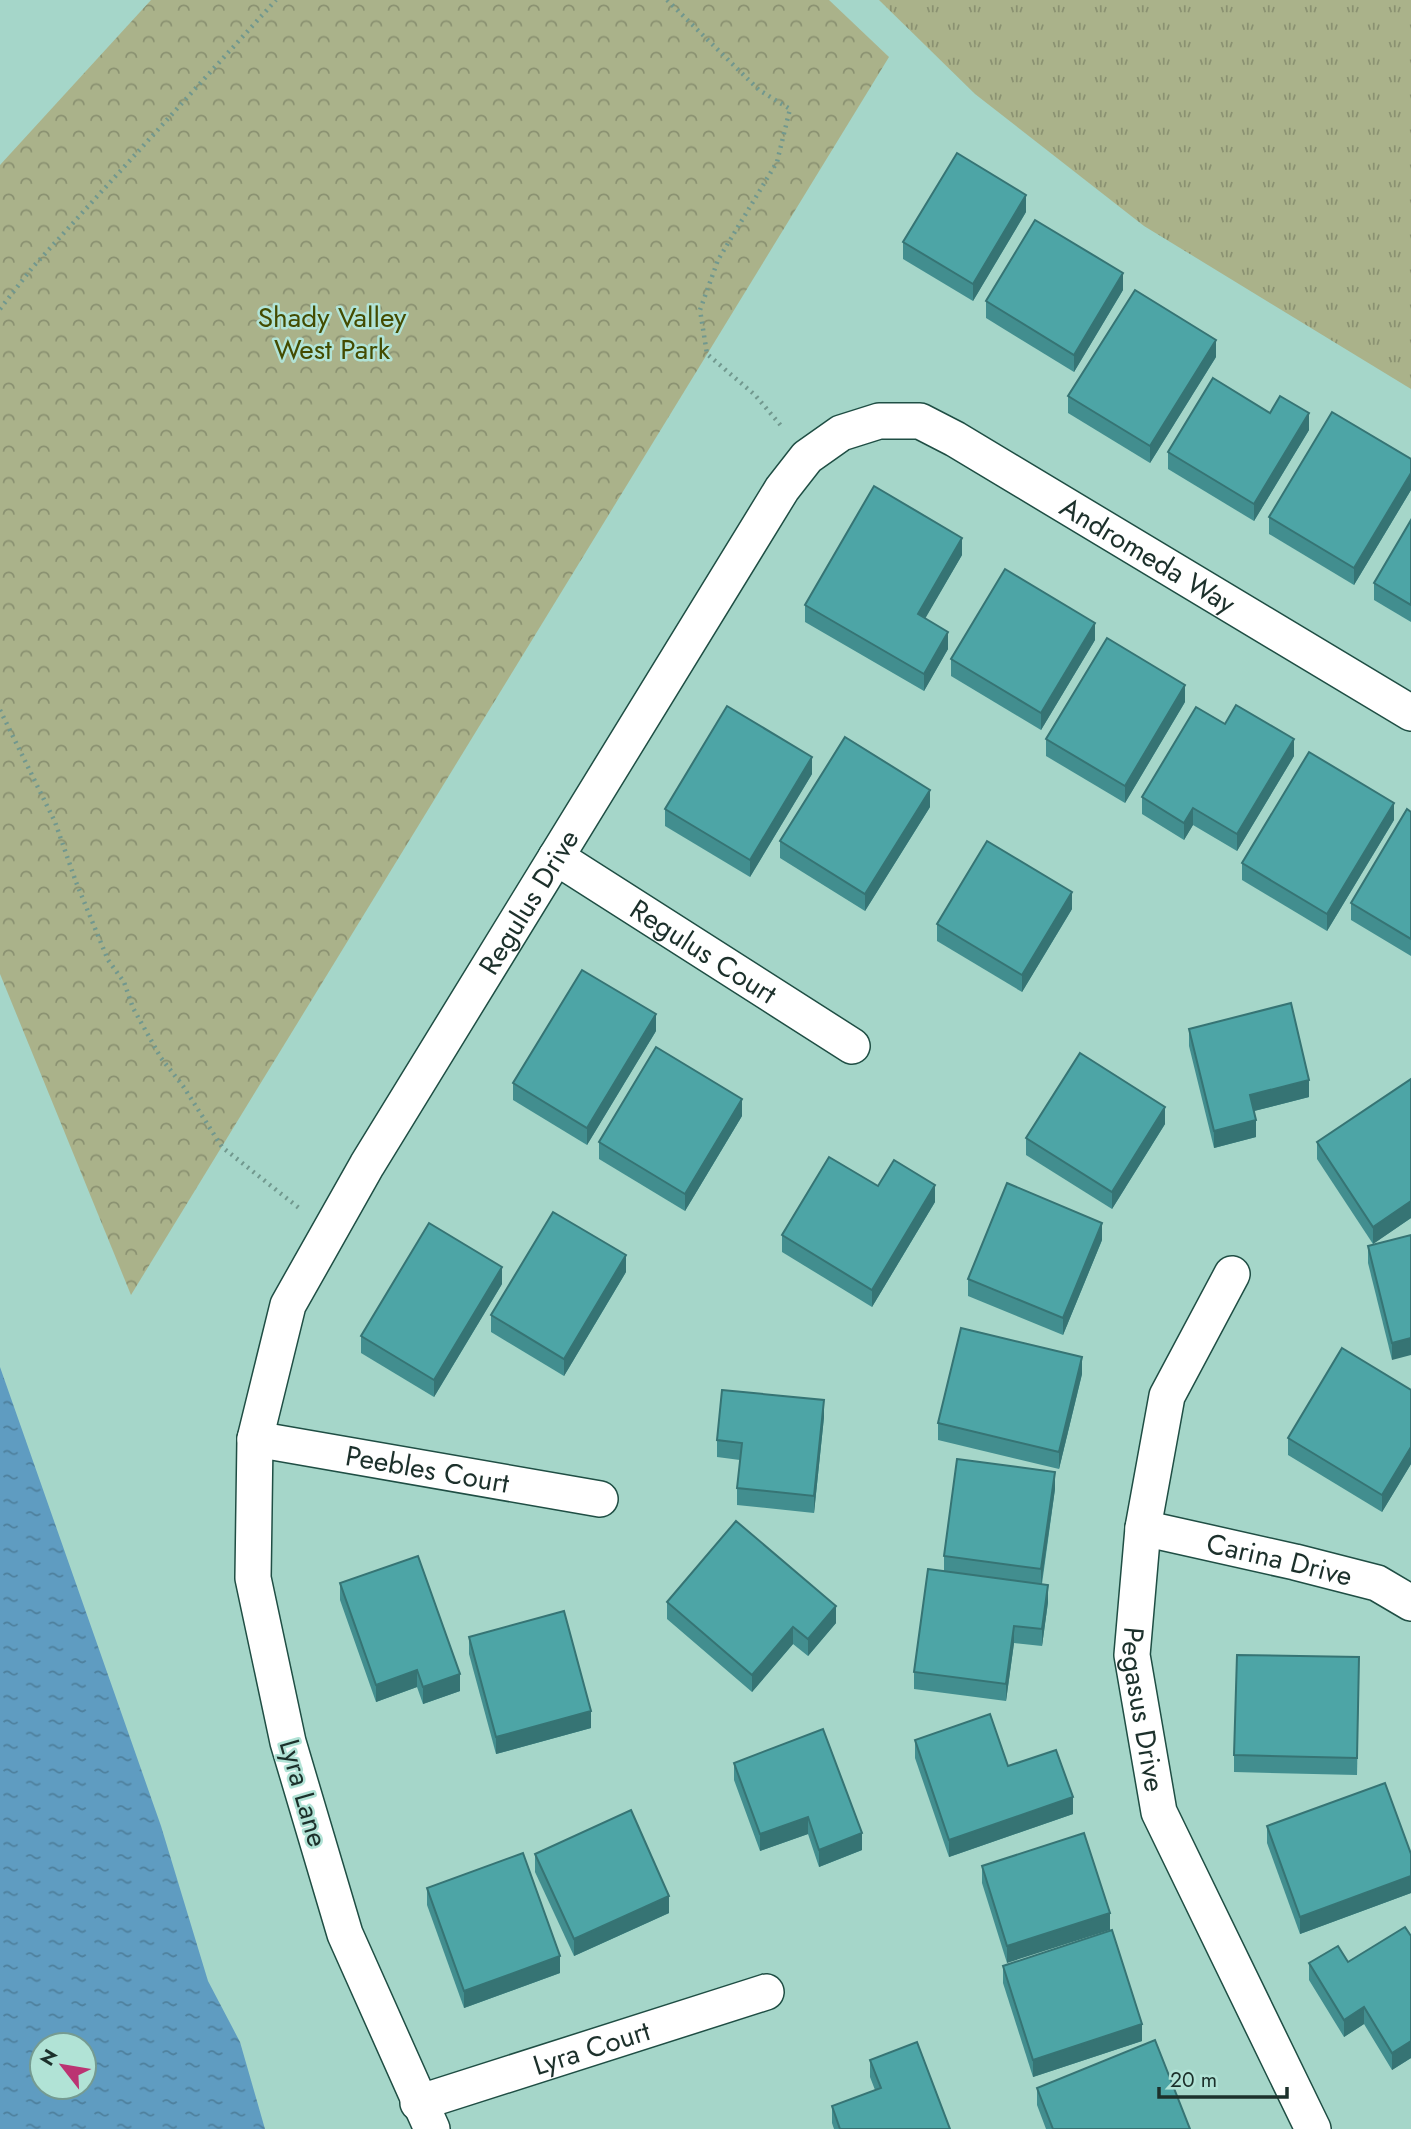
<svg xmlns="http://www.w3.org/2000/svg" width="1411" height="2129" viewBox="0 0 1411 2129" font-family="Jost,sans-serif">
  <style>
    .grass { fill: url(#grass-tufts) }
    .forest { fill: url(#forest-crowns) }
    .water { fill: url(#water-ripples); fill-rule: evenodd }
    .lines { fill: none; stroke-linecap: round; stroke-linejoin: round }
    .street-casing { stroke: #1f4e44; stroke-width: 38 }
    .path { stroke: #71988e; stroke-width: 4.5; stroke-dasharray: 2 5; stroke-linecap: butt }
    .street { stroke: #fff; stroke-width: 35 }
    .wall { fill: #428e8f }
    .shaded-wall { fill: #367474 }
    .building { fill: #4da5a6; stroke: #367474; stroke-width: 2 }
    .labels { text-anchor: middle; stroke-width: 5; stroke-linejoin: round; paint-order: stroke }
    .park-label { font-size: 28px; fill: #434b00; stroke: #b1e3d6 }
    .street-label { font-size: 28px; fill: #1c302b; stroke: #b1e3d6 }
  </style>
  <defs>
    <pattern id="grass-tufts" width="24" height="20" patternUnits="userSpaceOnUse" patternTransform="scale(1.75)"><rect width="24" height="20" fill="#aab28a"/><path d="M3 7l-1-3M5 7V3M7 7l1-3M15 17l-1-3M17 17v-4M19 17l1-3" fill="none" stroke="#8a9171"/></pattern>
    <pattern id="forest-crowns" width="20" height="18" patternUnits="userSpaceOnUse" patternTransform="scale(1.75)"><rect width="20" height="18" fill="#aab28a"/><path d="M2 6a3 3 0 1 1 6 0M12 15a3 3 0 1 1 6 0" fill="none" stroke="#8a9171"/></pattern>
    <pattern id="water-ripples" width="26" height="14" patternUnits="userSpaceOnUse" patternTransform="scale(1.75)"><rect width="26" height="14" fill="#5f9cc1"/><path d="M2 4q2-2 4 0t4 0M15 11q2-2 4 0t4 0" fill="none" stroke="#4e809d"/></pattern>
  </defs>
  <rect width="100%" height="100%" fill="#a5d6c9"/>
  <!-- grass -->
  <polygon class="grass" points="879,0 1411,0 1411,389 1144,226 975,94"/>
  <!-- forest -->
  <polygon class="forest" points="151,0 829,0 889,57 131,1295 0,974 0,165"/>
  <!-- water -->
  <path class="water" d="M0,1367L161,1826L208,1981L240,2042L265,2129H0ZM42,2045H84V2087H42Z"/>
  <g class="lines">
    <defs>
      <g id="street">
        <path id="s1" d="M556,857L852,1046"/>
        <path id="s2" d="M1232,1274L1167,1396L1143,1528L1132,1655L1159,1812L1313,2129"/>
        <path id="s3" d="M255,1439L600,1499"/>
        <path id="s4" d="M1143,1528L1295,1562L1377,1583L1411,1603"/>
        <path id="s5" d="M418,2103L766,1992"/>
        <path id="s6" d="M432,2129L345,1934L288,1742L253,1578L255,1439L288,1305L367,1165L782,489L807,457L841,433L879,421H920L955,439L1411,713"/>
      </g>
    </defs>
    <!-- street casing -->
    <use href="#street" class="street-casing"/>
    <!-- path -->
    <g class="path">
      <polyline points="667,0 759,90 790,109 777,162 718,260 700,310 707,354 755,395 783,428"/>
      <polyline points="0,309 32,268 276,0"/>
      <polyline points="0,710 55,822 76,882 108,960 124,982 133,1008 161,1058 183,1086 222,1147 299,1208"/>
    </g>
    <!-- street -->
    <use href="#street" class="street"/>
  </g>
  <!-- wall -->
  <g class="wall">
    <polygon points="1026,212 973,301 903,259 903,242"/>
    <polygon points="1123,290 1074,372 986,318 986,301"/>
    <polygon points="1216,357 1150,463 1068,413 1068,396"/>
    <polygon points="1270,413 1309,430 1254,521 1168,469 1168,452"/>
    <polygon points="1411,459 1411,490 1354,585 1269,534 1269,517"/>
    <polygon points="1411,520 1411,622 1374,600 1374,583"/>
    <polygon points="962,555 925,618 948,649 924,691 805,622 805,605"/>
    <polygon points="1095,640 1041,730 951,676 951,659"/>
    <polygon points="1185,702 1125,803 1046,756 1046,739"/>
    <polygon points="1225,724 1294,756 1237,851 1193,825 1184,840 1142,814 1142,797"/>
    <polygon points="812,774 750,877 665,826 665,809"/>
    <polygon points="930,807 865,911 780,858 780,841"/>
    <polygon points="1411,812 1411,956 1351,920 1351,903"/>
    <polygon points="1394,820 1327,931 1242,880 1242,863"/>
    <polygon points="1072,909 1022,992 937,941 937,924"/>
    <polygon points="1189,1029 1309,1097 1254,1111 1256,1137 1214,1148 1189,1046"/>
    <polygon points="656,1031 587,1145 513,1100 513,1083"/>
    <polygon points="1411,1079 1411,1218 1373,1244 1317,1159 1317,1142"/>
    <polygon points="742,1116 685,1211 599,1159 599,1142"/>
    <polygon points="1165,1124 1112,1209 1026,1155 1026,1138"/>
    <polygon points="878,1186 935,1202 872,1307 782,1252 782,1235"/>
    <polygon points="1411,1235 1392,1360 1368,1263 1368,1246"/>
    <polygon points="1102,1240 1063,1335 968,1296 968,1279"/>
    <polygon points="626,1272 564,1376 491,1332 491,1315"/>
    <polygon points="502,1284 434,1397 361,1353 361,1336"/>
    <polygon points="1082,1374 1059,1469 938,1440 938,1423"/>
    <polygon points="1411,1390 1411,1464 1382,1512 1288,1455 1288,1438"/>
    <polygon points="824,1417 814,1513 737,1505 737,1488 740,1460 717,1457 717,1440"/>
    <polygon points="1055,1489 1042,1584 1048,1602 1042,1646 1014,1643 1006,1701 914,1689 914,1672 944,1572 944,1556"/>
    <polygon points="340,1583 460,1691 423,1704 417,1687 376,1702 340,1600"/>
    <polygon points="667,1602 836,1623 808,1656 793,1644 752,1692 667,1619"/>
    <polygon points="469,1637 591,1728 496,1754 469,1654"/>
    <polygon points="1359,1674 1357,1775 1234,1772 1234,1755"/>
    <polygon points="915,1740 1008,1766 1073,1814 949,1857 915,1758"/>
    <polygon points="734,1763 862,1850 819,1867 808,1834 760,1851 734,1780"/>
    <polygon points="1267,1826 1411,1854 1411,1893 1300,1934 1267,1843"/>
    <polygon points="1084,1833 1007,1963 982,1883 982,1866"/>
    <polygon points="535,1854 669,1913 574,1956 535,1872"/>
    <polygon points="427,1888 560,1973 464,2008 427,1905"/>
    <polygon points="1411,1936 1411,2058 1392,2070 1364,2024 1344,2037 1309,1980 1309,1963 1348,1962"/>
    <polygon points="1003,1966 1142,2041 1033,2077 1003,1983"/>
    <polygon points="870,2060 950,2129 834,2129 832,2123 832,2106 875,2090 870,2077"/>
    <polygon points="1037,2088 1190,2129 1046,2129 1037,2105"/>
  </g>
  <!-- shaded-wall -->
  <g class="shaded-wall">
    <polygon points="1026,195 1026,212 973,301 973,284"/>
    <polygon points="1123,273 1123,290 1074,372 1074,355"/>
    <polygon points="1216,340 1216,357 1150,463 1150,446"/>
    <polygon points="1309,413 1309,430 1254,521 1254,504"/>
    <polygon points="1411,473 1411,490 1354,585 1354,568"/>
    <polygon points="962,538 962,555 918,631 918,614"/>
    <polygon points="1095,623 1095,640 1041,730 1041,713"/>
    <polygon points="948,632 948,649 924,691 924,674"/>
    <polygon points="1185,685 1185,702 1125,803 1125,786"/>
    <polygon points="1294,739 1294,756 1237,851 1237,834"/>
    <polygon points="812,757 812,774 750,877 750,860"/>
    <polygon points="930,790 930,807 865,911 865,894"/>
    <polygon points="1394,803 1394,820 1327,931 1327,914"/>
    <polygon points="1193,808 1193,825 1184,840 1184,823"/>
    <polygon points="1072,892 1072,909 1022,992 1022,975"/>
    <polygon points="656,1014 656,1031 587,1145 587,1128"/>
    <polygon points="1309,1080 1309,1097 1250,1112 1250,1095"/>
    <polygon points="742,1099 742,1116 685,1211 685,1194"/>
    <polygon points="1165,1107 1165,1124 1112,1209 1112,1192"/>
    <polygon points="1256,1120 1256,1137 1214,1148 1214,1131"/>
    <polygon points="935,1185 935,1202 872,1307 872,1290"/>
    <polygon points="1411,1201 1411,1218 1373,1244 1373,1227"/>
    <polygon points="1102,1223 1102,1240 1063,1335 1063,1318"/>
    <polygon points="626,1255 626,1272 564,1376 564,1359"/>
    <polygon points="502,1267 502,1284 434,1397 434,1380"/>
    <polygon points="1411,1338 1411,1355 1392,1360 1392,1343"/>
    <polygon points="1082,1357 1082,1374 1059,1469 1059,1452"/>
    <polygon points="824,1400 824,1417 814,1513 814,1496"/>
    <polygon points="1411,1447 1411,1464 1382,1512 1382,1495"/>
    <polygon points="1055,1472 1055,1489 1041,1586 1041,1569"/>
    <polygon points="1048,1585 1048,1602 1042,1646 1042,1629"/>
    <polygon points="836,1606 836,1623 808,1656 808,1639"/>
    <polygon points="1014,1626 1014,1643 1006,1701 1006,1684"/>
    <polygon points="793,1627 793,1644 752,1692 752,1675"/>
    <polygon points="417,1670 417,1687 376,1702 376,1685"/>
    <polygon points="460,1674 460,1691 423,1704 423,1687"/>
    <polygon points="591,1711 591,1728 496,1754 496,1737"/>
    <polygon points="1073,1797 1073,1814 949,1857 949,1840"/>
    <polygon points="808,1817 808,1834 760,1851 760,1834"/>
    <polygon points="862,1833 862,1850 819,1867 819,1850"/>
    <polygon points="1411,1876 1411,1893 1300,1934 1300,1917"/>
    <polygon points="669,1896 669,1913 574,1956 574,1939"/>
    <polygon points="1110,1913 1110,1930 1007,1963 1007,1946"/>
    <polygon points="560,1956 560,1973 464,2008 464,1991"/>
    <polygon points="1364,2007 1364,2024 1344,2037 1344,2020"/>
    <polygon points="1142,2024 1142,2041 1033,2077 1033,2060"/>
    <polygon points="1411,2041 1411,2058 1392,2070 1392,2053"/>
  </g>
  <!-- building -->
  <g class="building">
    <polygon points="957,153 1026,195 973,284 903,242"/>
    <polygon points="1035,220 1123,273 1074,355 986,301"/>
    <polygon points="1135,290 1216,340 1150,446 1068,396"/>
    <polygon points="1213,378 1270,413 1280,396 1309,413 1254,504 1168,452"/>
    <polygon points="1332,412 1411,459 1411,473 1354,568 1269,517"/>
    <polygon points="874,486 962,538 918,614 948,632 924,674 805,605"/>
    <polygon points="1411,520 1411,605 1374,583"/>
    <polygon points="1005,569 1095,623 1041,713 951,659"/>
    <polygon points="1107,638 1185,685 1125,786 1046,739"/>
    <polygon points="1236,705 1294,739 1237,834 1193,808 1184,823 1142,797 1196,707 1225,724"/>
    <polygon points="727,706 812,757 750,860 665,809"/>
    <polygon points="845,737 930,790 865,894 780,841"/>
    <polygon points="1309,752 1394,803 1327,914 1242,863"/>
    <polygon points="1407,809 1411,812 1411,939 1351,903"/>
    <polygon points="987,841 1072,892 1022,975 937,924"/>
    <polygon points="582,970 656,1014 587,1128 513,1083"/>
    <polygon points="1291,1003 1309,1080 1250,1095 1256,1120 1214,1131 1189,1029"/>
    <polygon points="656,1047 742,1099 685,1194 599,1142"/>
    <polygon points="1080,1053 1165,1107 1112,1192 1026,1138"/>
    <polygon points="1411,1079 1411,1201 1373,1227 1317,1142"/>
    <polygon points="829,1157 878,1186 894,1160 935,1185 872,1290 782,1235"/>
    <polygon points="1007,1183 1102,1223 1063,1318 968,1279"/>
    <polygon points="553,1212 626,1255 564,1359 491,1315"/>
    <polygon points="429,1223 502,1267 434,1380 361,1336"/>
    <polygon points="1411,1235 1411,1338 1392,1343 1368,1246"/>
    <polygon points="961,1328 1082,1357 1059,1452 938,1423"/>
    <polygon points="1342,1348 1411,1390 1411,1447 1382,1495 1288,1438"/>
    <polygon points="722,1390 824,1400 814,1496 737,1488 742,1443 717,1440"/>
    <polygon points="957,1459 1055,1472 1041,1569 944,1556"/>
    <polygon points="736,1521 836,1606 808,1639 793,1627 752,1675 667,1602"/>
    <polygon points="418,1556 460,1674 423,1687 417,1670 376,1685 340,1583"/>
    <polygon points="928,1569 1048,1585 1042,1629 1014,1626 1006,1684 914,1672"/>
    <polygon points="564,1611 591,1711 496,1737 469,1637"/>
    <polygon points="1237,1655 1359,1657 1357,1758 1234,1755"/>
    <polygon points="990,1714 1008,1766 1056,1750 1073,1797 949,1840 915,1740"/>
    <polygon points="823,1729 862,1833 819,1850 808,1817 760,1834 734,1763"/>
    <polygon points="1385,1783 1411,1854 1411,1876 1300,1917 1267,1826"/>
    <polygon points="631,1810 669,1896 574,1939 535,1854"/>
    <polygon points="1084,1833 1110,1913 1007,1946 982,1866"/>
    <polygon points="523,1853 560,1956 464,1991 427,1888"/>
    <polygon points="1405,1927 1411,1936 1411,2041 1392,2053 1364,2007 1344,2020 1309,1963 1338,1946 1348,1962"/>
    <polygon points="1112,1930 1142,2024 1033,2060 1003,1966"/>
    <polygon points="1155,2040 1190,2129 1053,2129 1037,2088"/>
    <polygon points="917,2042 950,2129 840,2129 832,2106 881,2088 870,2060"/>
  </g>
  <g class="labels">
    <!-- park labels -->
    <g class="park-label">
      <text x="332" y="327">Shady Valley<tspan x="332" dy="32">West Park</tspan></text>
    </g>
    <!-- street labels -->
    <g class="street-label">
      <text dy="10" stroke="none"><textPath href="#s6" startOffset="2240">Andromeda Way</textPath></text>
      <text dy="10" stroke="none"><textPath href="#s6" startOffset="1328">Regulus Drive</textPath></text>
      <text dy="10" stroke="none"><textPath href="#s1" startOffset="175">Regulus Court</textPath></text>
      <text dy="10" stroke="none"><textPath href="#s3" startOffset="175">Peebles Court</textPath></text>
      <text dy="10" stroke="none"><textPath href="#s4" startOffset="140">Carina Drive</textPath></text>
      <text dy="10" stroke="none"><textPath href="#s2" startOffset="455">Pegasus Drive</textPath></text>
      <text transform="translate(304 1793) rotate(74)" y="10">Lyra Lane</text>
      <text dy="10" stroke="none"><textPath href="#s5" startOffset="182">Lyra Court</textPath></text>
    </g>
  </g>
  <!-- north arrow -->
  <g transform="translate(63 2066) rotate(301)"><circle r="33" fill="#b1e3d6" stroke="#759b92" stroke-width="2"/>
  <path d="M0-5L12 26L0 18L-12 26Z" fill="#bb3372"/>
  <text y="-10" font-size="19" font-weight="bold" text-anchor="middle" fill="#1c302b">N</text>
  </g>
  <!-- scale -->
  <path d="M1159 2087v10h128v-10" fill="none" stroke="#1c302b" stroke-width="3.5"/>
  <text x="1170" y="2087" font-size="21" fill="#1c302b" stroke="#b1e3d6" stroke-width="5" paint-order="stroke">20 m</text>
</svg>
